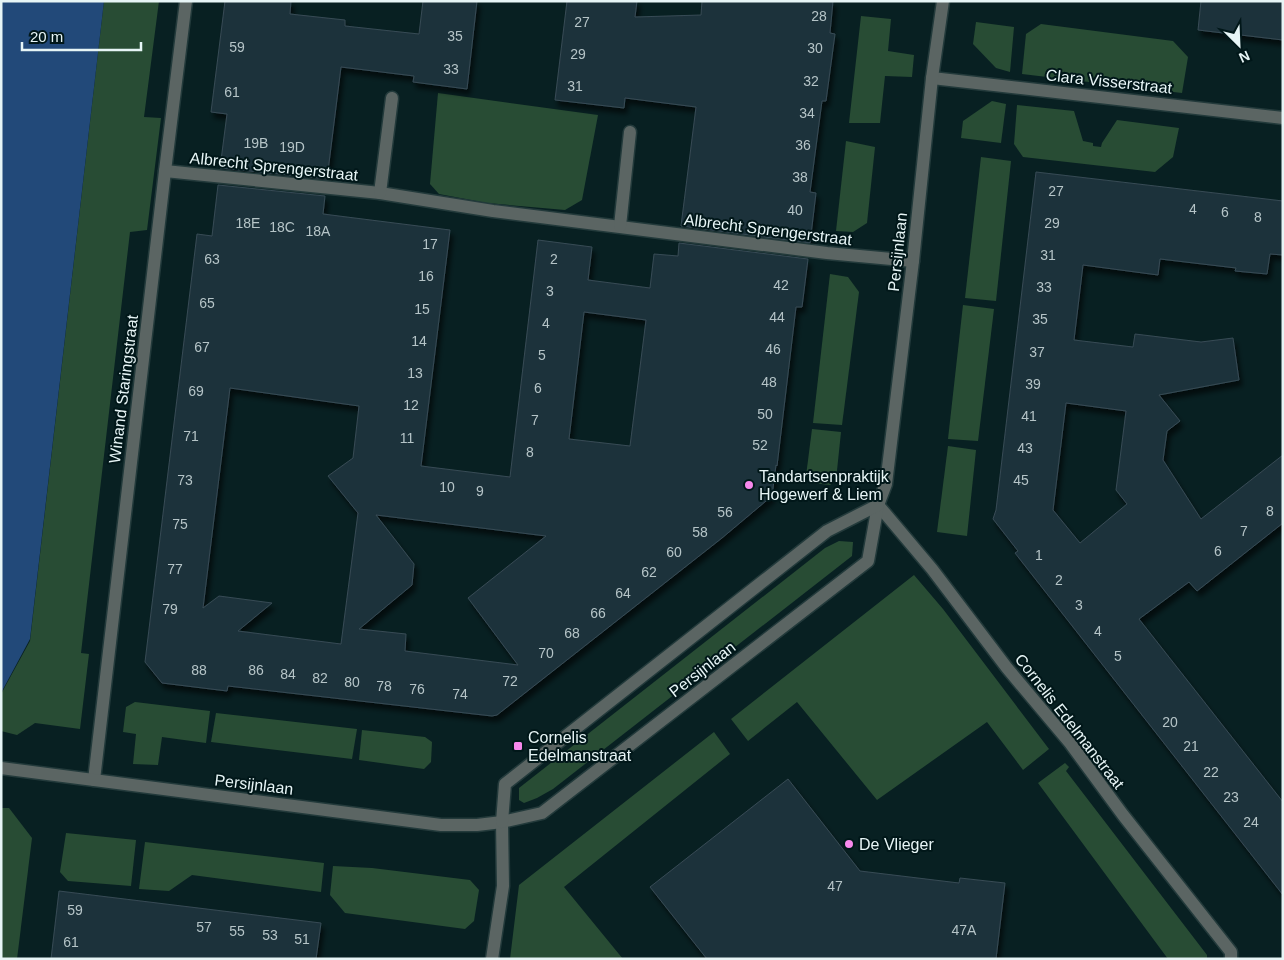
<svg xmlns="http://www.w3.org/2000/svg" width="1284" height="960" viewBox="0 0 1284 960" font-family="Helvetica,sans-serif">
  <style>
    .green { fill: #284c34 }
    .water { fill: #224979 }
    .building { fill: #1f323b; stroke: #374b55; fill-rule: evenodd; filter: url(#shadow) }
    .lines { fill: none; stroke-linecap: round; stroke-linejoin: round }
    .minor-casing { stroke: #233a3b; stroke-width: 15 }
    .tertiary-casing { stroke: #233a3b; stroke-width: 15 }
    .minor { stroke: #5b6563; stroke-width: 12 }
    .tertiary { stroke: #5b6563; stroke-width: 12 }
    .poi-dot { fill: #f788ec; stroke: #011719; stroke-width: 2 }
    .labels { text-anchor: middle; stroke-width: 4; stroke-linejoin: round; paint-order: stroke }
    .number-label { font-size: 14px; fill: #b5c4c7 }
    .street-label { font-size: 16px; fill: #e7f5f6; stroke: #011719 }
    .poi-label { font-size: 16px; fill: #e7f5f6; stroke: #011719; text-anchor: start }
  </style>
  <defs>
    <filter id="shadow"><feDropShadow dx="3" dy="5.5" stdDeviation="2.5" flood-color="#0009"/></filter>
  </defs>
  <rect width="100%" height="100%" fill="#082022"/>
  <!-- green -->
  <g class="green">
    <polygon points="104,1 159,1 144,117 161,118 147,230 130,232 81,653 89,654 80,729 35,723 17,735 1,731 1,694 30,641"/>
    <polygon points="861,16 891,19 888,51 914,55 912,77 885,76 880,123 849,123"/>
    <polygon points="976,22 1014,27 1010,72 996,68 973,44"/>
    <polygon points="1041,24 1173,41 1188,57 1182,93 1022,74 1026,34"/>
    <polygon points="438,93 598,115 582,200 565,210 487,203 439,194 430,184"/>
    <polygon points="992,101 1006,104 1001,143 961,138 963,121"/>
    <polygon points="1017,105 1074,111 1083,141 1093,143 1093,146 1101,147 1102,143 1117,120 1179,128 1173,157 1155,172 1023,157 1014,144"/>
    <polygon points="846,141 875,147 867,223 853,232 836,231"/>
    <polygon points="981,157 1011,161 996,301 965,298"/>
    <polygon points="830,274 848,277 859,292 842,425 813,423"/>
    <polygon points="963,305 994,309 978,441 948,439"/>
    <polygon points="812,429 841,432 836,480 830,485 812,483 806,476"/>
    <polygon points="948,446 976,450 967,536 937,532"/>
    <polygon points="839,541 853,542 852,556 553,789 537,798 524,803 519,800 519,788 825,548"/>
    <polygon points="914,575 943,609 1049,749 1023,770 987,722 877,800 797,702 748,741 731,719"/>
    <polygon points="135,702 210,711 206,743 162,737 158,765 133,764 136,734 123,732 126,707"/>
    <polygon points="216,713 357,729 352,759 211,742"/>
    <polygon points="362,730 425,737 432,742 431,762 424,769 359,760"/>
    <polygon points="714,732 730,754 564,887 623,959 510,959 519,885"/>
    <polygon points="1065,763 1069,767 1066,771 1207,955 1207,959 1168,959 1038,783"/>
    <polygon points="1,808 9,808 32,838 17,959 1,959"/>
    <polygon points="66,833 136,840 131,886 68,881 60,872"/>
    <polygon points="145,842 324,863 321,892 192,875 169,891 139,889"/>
    <polygon points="333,866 372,868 470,880 479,890 474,921 465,929 345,913 330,895"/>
  </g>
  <!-- water -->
  <polygon class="water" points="1,1 104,1 30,639 1,693"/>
  <!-- building -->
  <g class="building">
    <polygon points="225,1 291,1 290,14 345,20 345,26 419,34 423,1 477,1 467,89 413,82 414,76 341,67 327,179 220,168 227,114 211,112"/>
    <polygon points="567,1 637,1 635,17 701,15 702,1 833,1 830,33 835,34 826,101 822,101 810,192 816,193 810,243 681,226 696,107 625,98 624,108 555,100"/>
    <polygon points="1201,1 1283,1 1283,40 1198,30"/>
    <path d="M1036,172L1283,201V255L1270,254L1267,274L1235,271L1236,268L1160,259L1158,275L1083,265L1074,340L1133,347L1135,334L1201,342L1233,338L1239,380L1159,395L1180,421L1167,431L1163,460L1201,519L1283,455V523L1197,591L1189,582L1139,619L1283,802V895L1015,553L1018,551L993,519L996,510ZM1066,403L1126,411L1116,490L1127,504L1080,543L1053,510Z"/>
    <path d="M218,185L325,196L323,214L450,230L421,466L510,477L538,240L592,247L588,280L650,288L654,254L678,256L679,243L808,259L802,307H796L777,466L776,465L772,496L722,538L497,715L492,716L228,686L227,691L162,683L145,662L197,234L212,236ZM584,312L646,320L630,446L569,439ZM230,388L359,406L353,458L328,476L358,513L341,644L238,631L272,603L219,596L203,608ZM376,515L546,536L468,598L518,665L405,651L406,634L359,629L412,585L414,564Z"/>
    <polygon points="788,779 860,871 959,883 960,878 1005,883 996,959 707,959 650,887"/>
    <polygon points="59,891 321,923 316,959 51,959"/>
  </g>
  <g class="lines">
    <defs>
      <g id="minor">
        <polyline points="932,78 1283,118"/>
        <polyline points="165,171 380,193 493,211 827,253 913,261"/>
        <polyline points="380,193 392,98"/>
        <polyline points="620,226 630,132"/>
        <polyline points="878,505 932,569 1007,668 1070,743 1123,815 1231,952 1231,959"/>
        <polyline points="94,780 165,171 186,1"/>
        <polyline points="492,959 503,886 502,822"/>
      </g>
      <g id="tertiary">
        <polyline points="1,768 441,825 477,825 502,822 542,813 868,561 878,505 886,484 913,261 932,78 943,1"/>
        <polyline points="502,822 505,784 827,531 878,505"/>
      </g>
    </defs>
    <!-- minor casing -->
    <use href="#minor" class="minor-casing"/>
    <!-- tertiary casing -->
    <use href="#tertiary" class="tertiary-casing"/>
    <!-- minor -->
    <use href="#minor" class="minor"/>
    <!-- tertiary -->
    <use href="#tertiary" class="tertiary"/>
  </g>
  <!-- markers -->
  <g class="poi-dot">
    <circle cx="749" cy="485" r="5"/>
    <rect x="513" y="741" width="10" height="10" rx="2.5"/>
    <circle cx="849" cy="844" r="5"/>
  </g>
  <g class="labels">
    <!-- number labels -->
    <g class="number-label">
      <text x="819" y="21">28</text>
      <text x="582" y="27">27</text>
      <text x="455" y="41">35</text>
      <text x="237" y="52">59</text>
      <text x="815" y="53">30</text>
      <text x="578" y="59">29</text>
      <text x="451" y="74">33</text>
      <text x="811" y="86">32</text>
      <text x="575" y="91">31</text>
      <text x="232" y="97">61</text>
      <text x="807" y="118">34</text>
      <text x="256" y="148">19B</text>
      <text x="803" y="150">36</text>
      <text x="292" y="152">19D</text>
      <text x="800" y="182">38</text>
      <text x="1056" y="196">27</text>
      <text x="1193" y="214">4</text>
      <text x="795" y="215">40</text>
      <text x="1225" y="217">6</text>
      <text x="1258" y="222">8</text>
      <text x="248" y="228">18E</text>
      <text x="1052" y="228">29</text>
      <text x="282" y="232">18C</text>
      <text x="318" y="236">18A</text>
      <text x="430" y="249">17</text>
      <text x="1048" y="260">31</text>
      <text x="212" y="264">63</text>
      <text x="554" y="264">2</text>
      <text x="426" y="281">16</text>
      <text x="781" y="290">42</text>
      <text x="1044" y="292">33</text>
      <text x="550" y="296">3</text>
      <text x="207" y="308">65</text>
      <text x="422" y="314">15</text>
      <text x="777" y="322">44</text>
      <text x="1040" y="324">35</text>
      <text x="546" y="328">4</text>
      <text x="419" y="346">14</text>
      <text x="202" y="352">67</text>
      <text x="773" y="354">46</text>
      <text x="1037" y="357">37</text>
      <text x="542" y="360">5</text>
      <text x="415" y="378">13</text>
      <text x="769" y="387">48</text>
      <text x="1033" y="389">39</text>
      <text x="538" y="393">6</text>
      <text x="196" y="396">69</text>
      <text x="411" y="410">12</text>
      <text x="765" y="419">50</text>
      <text x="1029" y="421">41</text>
      <text x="535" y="425">7</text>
      <text x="191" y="441">71</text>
      <text x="407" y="443">11</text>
      <text x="760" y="450">52</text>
      <text x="1025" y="453">43</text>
      <text x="530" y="457">8</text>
      <text x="185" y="485">73</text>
      <text x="1021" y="485">45</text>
      <text x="447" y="492">10</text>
      <text x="480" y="496">9</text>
      <text x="1270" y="516">8</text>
      <text x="725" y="517">56</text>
      <text x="180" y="529">75</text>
      <text x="1244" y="536">7</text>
      <text x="700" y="537">58</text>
      <text x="1218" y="556">6</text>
      <text x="674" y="557">60</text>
      <text x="1039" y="560">1</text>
      <text x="175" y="574">77</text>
      <text x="649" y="577">62</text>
      <text x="1059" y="585">2</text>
      <text x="623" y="598">64</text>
      <text x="1079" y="610">3</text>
      <text x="170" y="614">79</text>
      <text x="598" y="618">66</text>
      <text x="1098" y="636">4</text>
      <text x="572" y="638">68</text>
      <text x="546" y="658">70</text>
      <text x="1118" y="661">5</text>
      <text x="199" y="675">88</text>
      <text x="256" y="675">86</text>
      <text x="288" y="679">84</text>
      <text x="320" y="683">82</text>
      <text x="510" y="686">72</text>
      <text x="352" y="687">80</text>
      <text x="384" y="691">78</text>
      <text x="417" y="694">76</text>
      <text x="460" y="699">74</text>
      <text x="1170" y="727">20</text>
      <text x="1191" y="751">21</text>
      <text x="1211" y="777">22</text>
      <text x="1231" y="802">23</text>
      <text x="1251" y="827">24</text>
      <text x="835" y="891">47</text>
      <text x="75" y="915">59</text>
      <text x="204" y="932">57</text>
      <text x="964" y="935">47A</text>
      <text x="237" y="936">55</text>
      <text x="270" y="940">53</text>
      <text x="302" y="944">51</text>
      <text x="71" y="947">61</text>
    </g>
    <!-- street labels -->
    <g class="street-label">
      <text transform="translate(1109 81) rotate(6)" y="6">Clara Visserstraat</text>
      <text transform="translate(274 166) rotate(6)" y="6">Albrecht Sprengerstraat</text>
      <text transform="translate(768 229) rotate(7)" y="6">Albrecht Sprengerstraat</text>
      <text transform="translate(897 252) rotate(-84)" y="6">Persijnlaan</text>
      <text transform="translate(123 389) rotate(-83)" y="6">Winand Staringstraat</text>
      <text transform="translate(702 669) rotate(-38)" y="6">Persijnlaan</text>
      <text transform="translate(1070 721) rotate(52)" y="6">Cornelis Edelmanstraat</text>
      <text transform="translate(254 784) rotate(7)" y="6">Persijnlaan</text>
    </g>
    <!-- poi labels -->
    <g class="poi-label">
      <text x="759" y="482">Tandartsenpraktijk<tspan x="759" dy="18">Hogewerf &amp; Liem</tspan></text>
      <text x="528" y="743">Cornelis<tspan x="528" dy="18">Edelmanstraat</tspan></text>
      <text x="859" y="850">De Vlieger</text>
    </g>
  </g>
  <!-- border -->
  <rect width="1284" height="960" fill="none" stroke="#e7f5f6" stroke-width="5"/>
  <!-- north arrow -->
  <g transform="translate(1239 45) rotate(156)" stroke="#011719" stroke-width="4" paint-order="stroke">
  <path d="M0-4L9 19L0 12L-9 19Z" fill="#e7f5f6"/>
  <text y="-8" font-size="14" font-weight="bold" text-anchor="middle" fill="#e7f5f6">N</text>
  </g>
  <!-- scale -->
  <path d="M22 42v8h119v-8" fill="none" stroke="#e7f5f6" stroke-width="2.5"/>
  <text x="30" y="42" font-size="15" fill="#e7f5f6" stroke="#011719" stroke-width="4" paint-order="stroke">20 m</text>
</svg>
